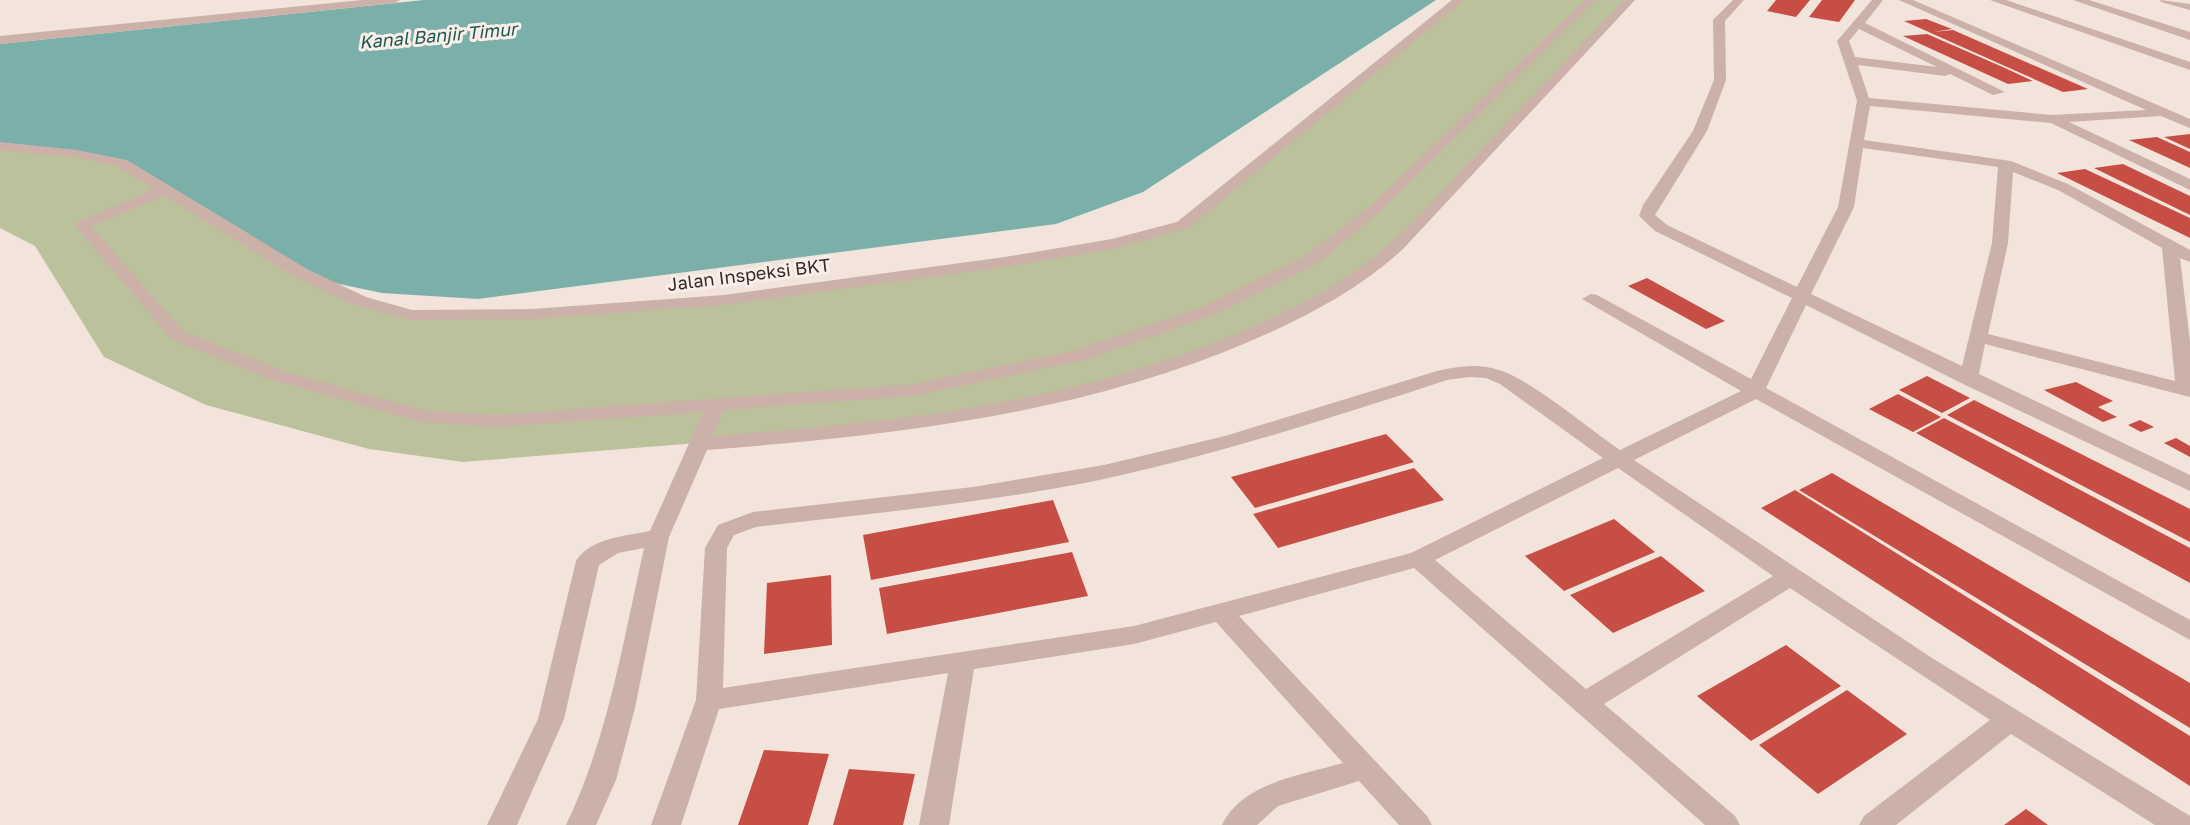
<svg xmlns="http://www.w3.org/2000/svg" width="2190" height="825" viewBox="0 0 2190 825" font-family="'Golos Text',sans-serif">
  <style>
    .green { fill: #bbc29b }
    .water { fill: #7ab0a9 }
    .building { fill: #c74e44 }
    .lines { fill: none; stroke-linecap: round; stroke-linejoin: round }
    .minor { fill: #cbb1a7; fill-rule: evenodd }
    .labels { text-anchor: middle; stroke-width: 6; stroke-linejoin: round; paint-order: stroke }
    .far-water-label { font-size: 18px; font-style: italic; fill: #1d5953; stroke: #faefe8 }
    .far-street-label { font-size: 18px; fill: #372a28; stroke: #faefe8 }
  </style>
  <rect width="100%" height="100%" fill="#f2e4db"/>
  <!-- green -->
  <polygon class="green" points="1458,0 1630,0 1418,224 1356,279 1260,330 1140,378 962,416 697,443 463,462 369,449 206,405 104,357 35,246 0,228 0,146 122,163 311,278 411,315 470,316 756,296 1113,244 1183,225"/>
  <!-- water -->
  <polygon class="water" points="424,0 1436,0 1143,192 1056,224 478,299 382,293 311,278 122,163 0,146 0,44"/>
  <!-- building -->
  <g class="building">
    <polygon points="1776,0 1810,0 1796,17 1767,11"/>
    <polygon points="1822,0 1855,0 1839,22 1809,17"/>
    <polygon points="1926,19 1952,29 1933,32 1953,30 2088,89 2063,92 1904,21"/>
    <polygon points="1927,34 2005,68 2033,81 2008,84 1903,36"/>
    <polygon points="2190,134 2190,149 2164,137"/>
    <polygon points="2157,137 2190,152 2190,168 2129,140"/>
    <polygon points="2123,164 2190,196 2190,215 2094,168"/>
    <polygon points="2085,169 2190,218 2190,238 2057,173"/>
    <polygon points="1647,278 1725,321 1706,329 1628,286"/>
    <polygon points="1927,376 1970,398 1942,413 1899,390"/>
    <polygon points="2076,382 2113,401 2098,407 2117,417 2103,422 2044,390"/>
    <polygon points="1898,394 1941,417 1913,432 1869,409"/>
    <polygon points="1974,400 2190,509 2190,542 1947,415"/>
    <polygon points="1944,418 2190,548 2190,583 1916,433"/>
    <polygon points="2140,420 2154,427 2141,432 2128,425"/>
    <polygon points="1386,434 1414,462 1255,508 1231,477"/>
    <polygon points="2176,438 2190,446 2190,457 2164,443"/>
    <polygon points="1414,468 1444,500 1278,548 1253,514"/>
    <polygon points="1832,473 2190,683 2190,728 1799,490"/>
    <polygon points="1795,490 2190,736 2190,786 1761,508"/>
    <polygon points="1053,500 1069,542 871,580 863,535"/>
    <polygon points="1614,519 1655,552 1564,591 1525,556"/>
    <polygon points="1072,552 1088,596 887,634 879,588"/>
    <polygon points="1661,556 1705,591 1613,633 1570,595"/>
    <polygon points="831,575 832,645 764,654 767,583"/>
    <polygon points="1786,645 1841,686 1751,741 1697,696"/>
    <polygon points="1847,690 1907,734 1818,794 1759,745"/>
    <polygon points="764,750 829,754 808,825 738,825"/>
    <polygon points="849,769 915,774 903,825 833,825"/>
    <polygon points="2026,809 2048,825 2004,825"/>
  </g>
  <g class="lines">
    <!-- minor -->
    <g class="minor">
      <polygon points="362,0 400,0 395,3 0,44 0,36"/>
      <path d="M1452,0H1464L1189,228L1113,249L1005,267L724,305L532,319L411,320L354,305L295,277L165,196L91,226L184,332L287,372L422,410L496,415L912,384L1073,351L1204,306L1305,256L1371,205L1585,0H1596L1381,211L1317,264L1216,314L1085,360L912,396L723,410L712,436C891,423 1071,404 1238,333C1280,315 1324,294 1361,267C1403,237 1438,195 1473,158C1523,105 1574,53 1624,0H1635L1403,249C1360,289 1306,317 1253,340C1080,415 893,435 707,450L669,537L635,708L616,780L596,825H566C608,738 623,642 644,548L618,553L599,565L564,719L517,825H487L538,719L576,561C590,538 626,536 650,531L703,412L496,427L421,422L273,380L172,340L73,224L154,189L117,166L77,158L0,150V142L77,150L127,160L307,269L366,297L412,310L532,309L724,295L1005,257L1112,239L1177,222Z"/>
      <path d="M1733,0H1744L1725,21L1726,80L1707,131L1655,215L1667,225L1797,287L1838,207L1857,101L1837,41L1872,0H1883L1865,23L2005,92L1993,95L1950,74L1945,76L1858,65L1869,98L2052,115L2146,110L1899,0H1913L2190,119V128L2161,116L2069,122L2190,179V190L2051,123L1870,106L1864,140L2011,161L2068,184L2190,250V262L2180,258L2190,342V397L1985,344L1979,374L2190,475V491L1961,383L1806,305L1766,388L2190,620V640L1756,399L1634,460L1932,658L2190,816V825H2155L2011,734L1896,825H1859L1864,816L1990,720L1790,588L1604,704L1735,816L1740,825H1705L1414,568L1239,616L1427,816L1432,825H1399L1359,781L1278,806L1257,825H1222C1243,782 1302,775 1343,763L1216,622L1134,644L974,669L949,825H919L948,673L719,709L681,825H651L696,700L705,548L718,525L753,512L973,487L1104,465L1225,436L1437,371C1458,366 1479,363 1499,370C1530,379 1590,430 1620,450L1741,391L1582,299L1591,294L1597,295L1751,379L1792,298L1655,231L1639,216L1643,205L1693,131L1714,80L1713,20ZM1859,29L1937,67L1855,57L1849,41ZM1863,148L1998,167L1992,243L1962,366L1811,294L1854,207ZM2013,172L2058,190L2162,248L2175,381L1988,334L2008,243ZM1469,377L1486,378L1500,384L1603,458L1411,553L1134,626L723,688L727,548L734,535L756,527C872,513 989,503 1104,479C1220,454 1334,417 1447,380ZM1618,468L1773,576L1586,689L1435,560Z"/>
      <polygon points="1990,0 2006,0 2190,62 2190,70"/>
      <polygon points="2073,0 2089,0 2190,32 2190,40"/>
      <polygon points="2160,0 2190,4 2190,10 2161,2"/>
    </g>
  </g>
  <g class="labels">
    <!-- far-water labels -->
    <g class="far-water-label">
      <text transform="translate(438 36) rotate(-5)" y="6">Kanal Banjir Timur</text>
    </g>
    <!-- far-street labels -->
    <g class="far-street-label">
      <text transform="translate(749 275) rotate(-7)" y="6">Jalan Inspeksi BKT</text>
    </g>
  </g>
</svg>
